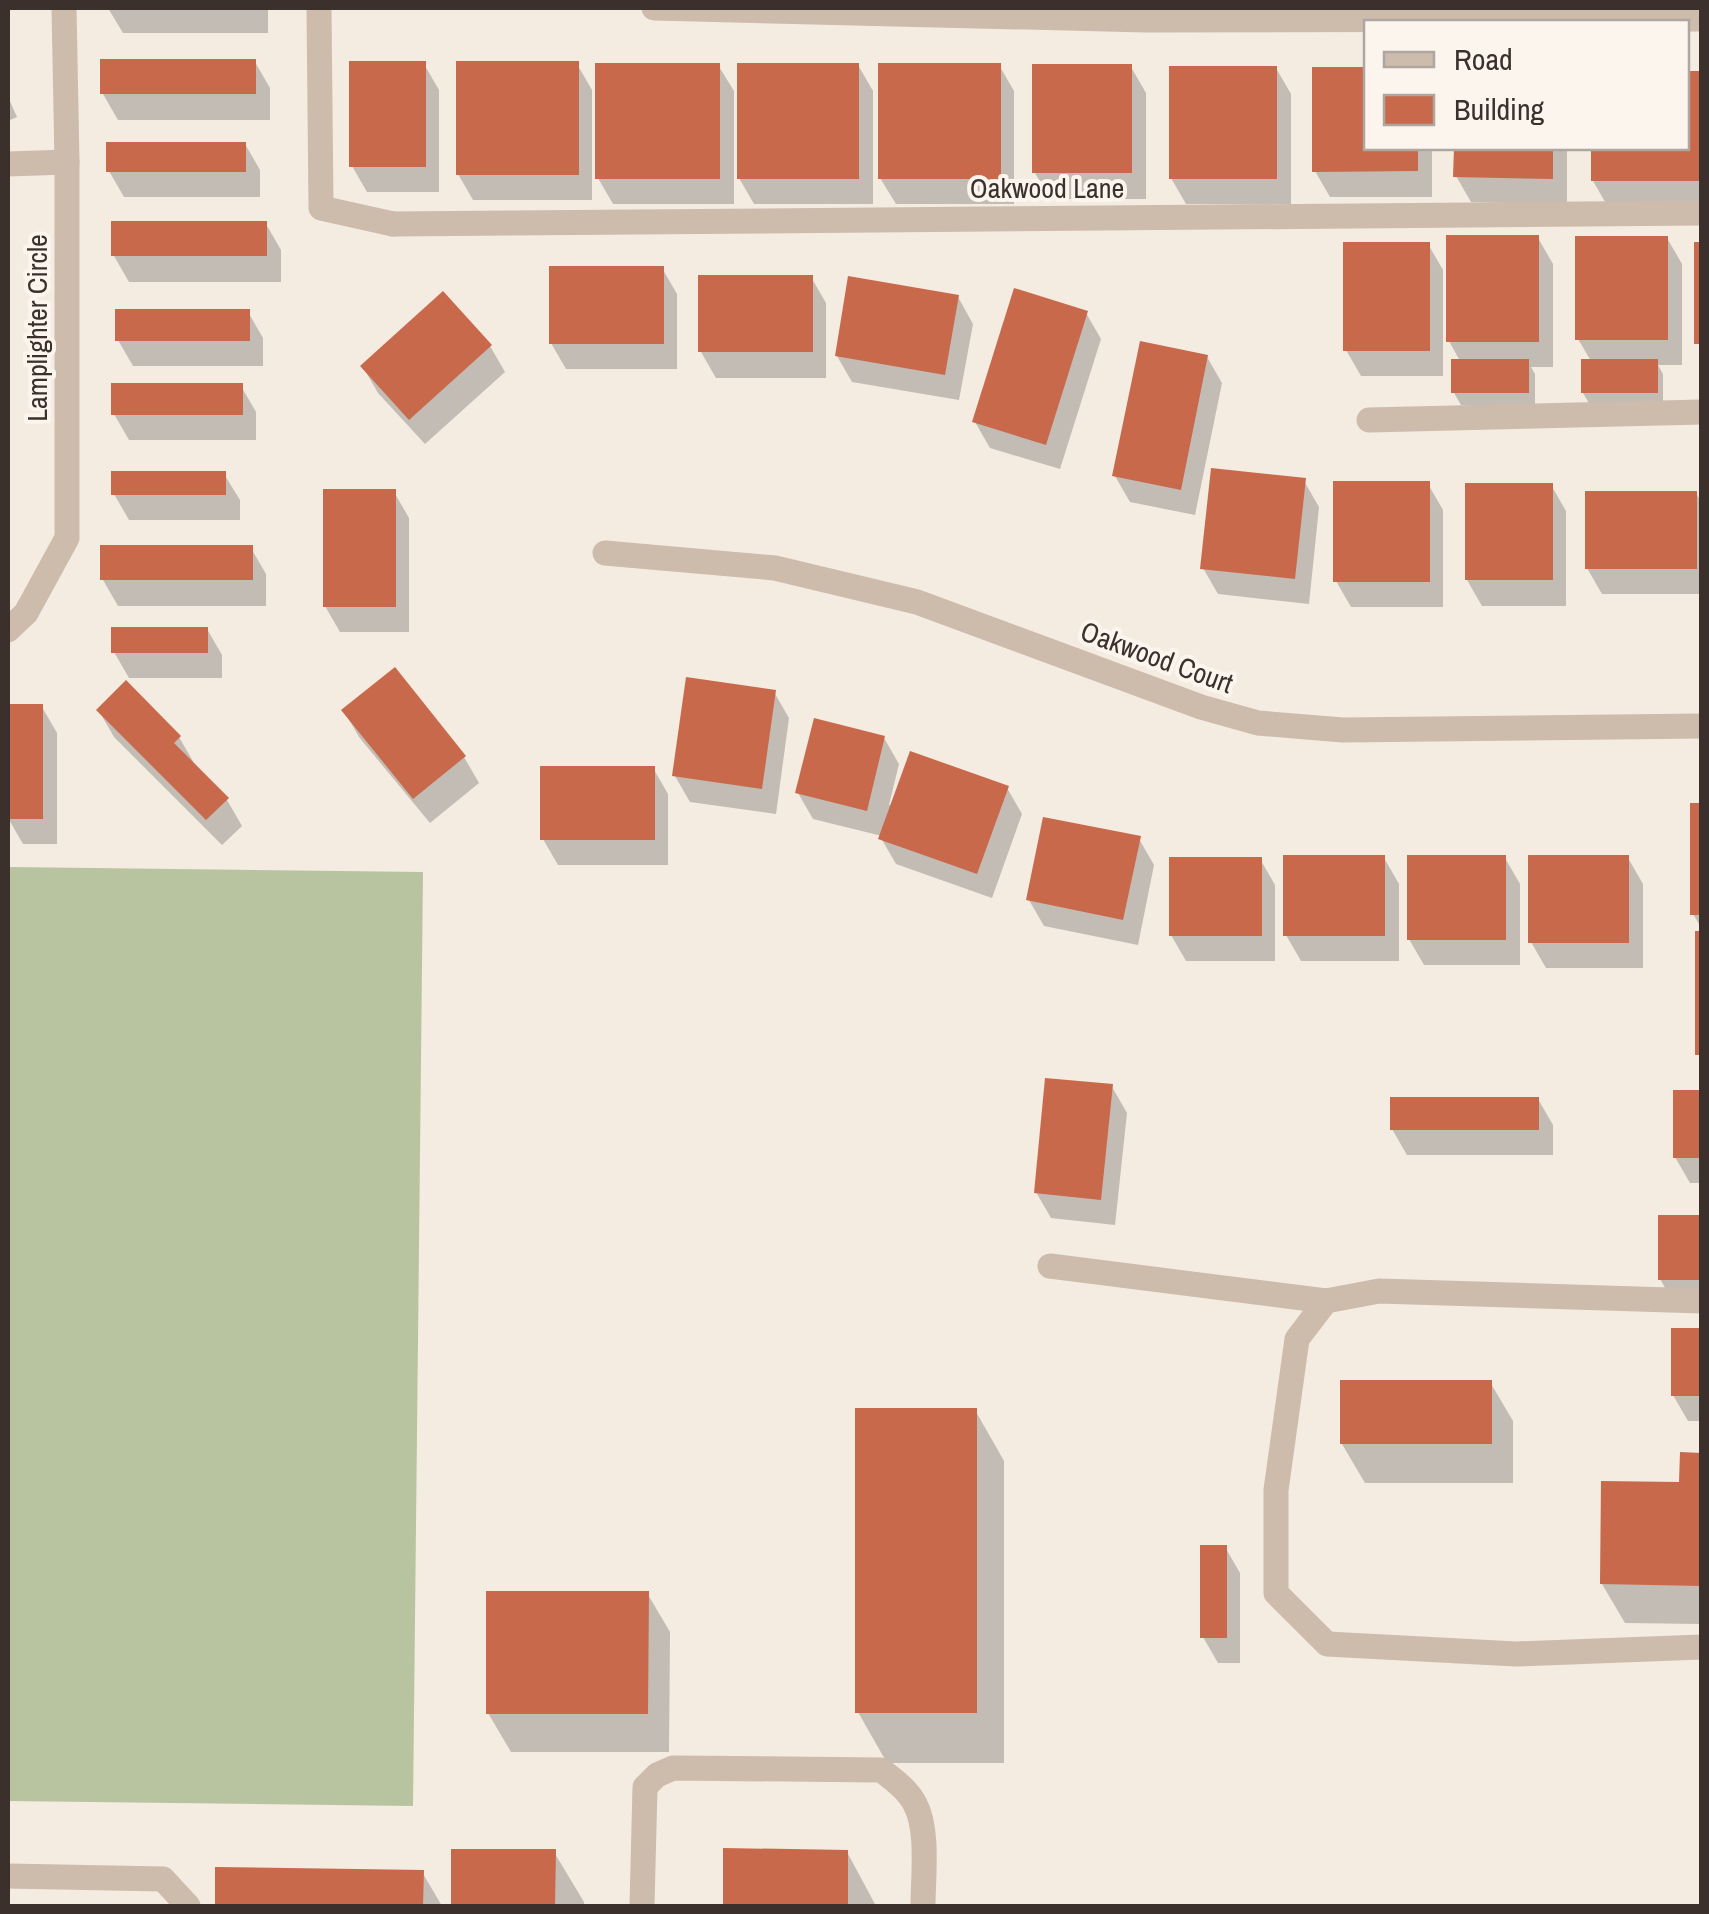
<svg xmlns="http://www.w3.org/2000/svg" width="1709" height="1914" viewBox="0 0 1709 1914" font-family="'Archivo Narrow',sans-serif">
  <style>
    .grass { fill: #b8c4a0 }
    .shadow { fill: #0003 }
    .building { fill: #c8694b }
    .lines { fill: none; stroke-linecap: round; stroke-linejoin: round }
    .lane { stroke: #cdbbac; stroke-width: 25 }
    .street { stroke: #cdbbac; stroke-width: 25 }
    .labels { text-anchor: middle; stroke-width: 8; stroke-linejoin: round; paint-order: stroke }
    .street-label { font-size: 28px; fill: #3b302b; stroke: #fbf5ee }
  </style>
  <rect width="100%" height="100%" fill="#f4ebe1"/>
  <!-- grass -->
  <polygon class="grass" points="8,867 423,872 413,1806 8,1801"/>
  <!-- shadow -->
  <g class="shadow">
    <polygon points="108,8 268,8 268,33 123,33"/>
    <polygon points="255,62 270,88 270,120 118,120 103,94"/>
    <polygon points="424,64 439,90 439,192 367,192 352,166"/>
    <polygon points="577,64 592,90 592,200 473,200 458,174"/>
    <polygon points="718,65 734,91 734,204 613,204 598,178"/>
    <polygon points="858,65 873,91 873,204 754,204 739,178"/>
    <polygon points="999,65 1014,91 1014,204 896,204 880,178"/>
    <polygon points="1131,67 1146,93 1146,199 1050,199 1035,173"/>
    <polygon points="1276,68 1291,94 1291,204 1186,204 1171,178"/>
    <polygon points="1314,70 1366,70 1366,148 1432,148 1432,197 1330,197 1315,171"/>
    <polygon points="1702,74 1702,207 1608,207 1593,181 1593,148 1686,148"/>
    <polygon points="8,97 17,117 8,121"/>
    <polygon points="245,144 260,170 260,197 124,197 109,171"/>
    <polygon points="1456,148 1567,148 1567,204 1471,202 1456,176"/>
    <polygon points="266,224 281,250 281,282 129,282 114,256"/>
    <polygon points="1538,238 1553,264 1553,367 1531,367 1535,374 1535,405 1461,405 1454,393 1460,361 1449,341"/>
    <polygon points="1667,238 1682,264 1682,365 1658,365 1663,374 1663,405 1590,405 1583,393 1591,361 1578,339"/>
    <polygon points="1428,244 1443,270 1443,376 1361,376 1346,350"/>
    <polygon points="662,268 677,294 677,369 566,369 551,343"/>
    <polygon points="811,277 826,303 826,378 716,378 701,352"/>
    <polygon points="958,297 973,324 959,400 852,382 837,356"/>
    <polygon points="248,312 263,338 263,366 133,366 118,340"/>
    <polygon points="1086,313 1101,339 1060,469 990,448 975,422"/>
    <polygon points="490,346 505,372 425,444 378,393 363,367"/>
    <polygon points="1207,357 1222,383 1195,515 1130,502 1115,476"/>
    <polygon points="241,386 256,412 256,440 129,440 114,414"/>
    <polygon points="224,474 240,500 240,520 129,520 114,494"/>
    <polygon points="1304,481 1319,507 1309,604 1218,594 1203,568"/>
    <polygon points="1428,484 1443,510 1443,607 1351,607 1336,581"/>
    <polygon points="1551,485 1566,511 1566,606 1482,606 1467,580"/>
    <polygon points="394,492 409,518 409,632 340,632 325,606"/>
    <polygon points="1696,493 1702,503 1702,594 1602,594 1587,568"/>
    <polygon points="251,548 266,574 266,606 118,606 103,580"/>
    <polygon points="207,629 222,655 222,678 129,678 114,652"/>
    <polygon points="774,692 789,718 776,814 690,802 675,776"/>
    <polygon points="8,707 42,707 57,733 57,844 23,844 8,818"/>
    <polygon points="99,711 179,737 194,763 227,800 242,826 222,845 114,737"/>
    <polygon points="344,711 464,757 479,783 430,823 359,737"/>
    <polygon points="884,738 899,764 889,805 1007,788 1022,814 992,898 896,864 881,838 882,836 813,819 798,793"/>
    <polygon points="653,768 668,794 668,865 558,865 543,839"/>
    <polygon points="1702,806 1702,929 1693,914"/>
    <polygon points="1139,839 1154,865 1138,945 1044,926 1029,900"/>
    <polygon points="1384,858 1399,884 1399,961 1301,961 1286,935"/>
    <polygon points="1505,858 1520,884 1520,965 1424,965 1409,939"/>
    <polygon points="1628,858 1643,884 1643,968 1546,968 1531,942"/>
    <polygon points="1260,859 1275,885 1275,961 1186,961 1171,935"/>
    <polygon points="1112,1087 1127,1113 1115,1225 1051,1218 1036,1192"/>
    <polygon points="1702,1093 1702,1183 1690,1183 1675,1157"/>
    <polygon points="1538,1099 1553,1125 1553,1155 1407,1155 1392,1129"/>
    <polygon points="1702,1218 1702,1305 1675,1305 1660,1279"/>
    <polygon points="1702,1331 1702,1421 1688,1421 1673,1395"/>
    <polygon points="1490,1382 1513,1421 1513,1483 1365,1483 1342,1444"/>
    <polygon points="975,1410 1004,1461 1004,1763 887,1763 858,1712"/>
    <polygon points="1702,1455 1702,1624 1625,1623 1602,1584 1682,1484"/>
    <polygon points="1225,1547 1240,1573 1240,1663 1218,1663 1203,1637"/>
    <polygon points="647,1593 670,1632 669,1752 511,1752 488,1713"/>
    <polygon points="726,1851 847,1852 876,1906 725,1906"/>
    <polygon points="453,1852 554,1852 584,1902 584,1906 453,1906"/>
    <polygon points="218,1869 422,1872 442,1906 217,1906"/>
  </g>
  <!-- building -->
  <g class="building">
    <rect x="100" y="59" width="156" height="35"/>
    <rect x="349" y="61" width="77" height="106"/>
    <rect x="456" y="61" width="123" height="114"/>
    <rect x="595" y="63" width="125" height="116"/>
    <rect x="737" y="63" width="122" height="116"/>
    <rect x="878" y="63" width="123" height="116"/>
    <rect x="1032" y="64" width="100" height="109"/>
    <rect x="1169" y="66" width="108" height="113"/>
    <polygon points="1312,67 1366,67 1366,148 1418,148 1418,171 1312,172"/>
    <polygon points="1686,71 1702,71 1702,181 1591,181 1591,148 1686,148"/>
    <rect x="106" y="142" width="140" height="30"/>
    <polygon points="1454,148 1553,148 1553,179 1453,177"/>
    <rect x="111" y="221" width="156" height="35"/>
    <rect x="1446" y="235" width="93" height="107"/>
    <rect x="1575" y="236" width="93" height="104"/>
    <rect x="1343" y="242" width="87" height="109"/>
    <rect x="1694" y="242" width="8" height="102"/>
    <rect x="549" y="266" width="115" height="78"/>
    <rect x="698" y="275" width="115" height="77"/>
    <polygon points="848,276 959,295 945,375 835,356"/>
    <polygon points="1014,288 1088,311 1046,445 972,422"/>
    <polygon points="443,291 492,345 409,420 360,366"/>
    <rect x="115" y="309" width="135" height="32"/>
    <polygon points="1140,341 1208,355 1181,490 1112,476"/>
    <rect x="1451" y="359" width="78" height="34"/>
    <rect x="1581" y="359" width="77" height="34"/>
    <rect x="111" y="383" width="132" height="32"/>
    <polygon points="1211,468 1306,478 1295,579 1200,569"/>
    <rect x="111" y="471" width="115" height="24"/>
    <rect x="1333" y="481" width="97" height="101"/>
    <rect x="1465" y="483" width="88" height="97"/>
    <rect x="323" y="489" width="73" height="118"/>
    <rect x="1585" y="491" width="112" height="78"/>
    <rect x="100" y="545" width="153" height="35"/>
    <rect x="111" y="627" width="97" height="26"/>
    <polygon points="395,667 466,756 413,799 341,710"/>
    <polygon points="686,677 776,690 762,789 672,776"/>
    <polygon points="126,680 181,736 174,743 229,798 206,820 96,710"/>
    <rect x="8" y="704" width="35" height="115"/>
    <polygon points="814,718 885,736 867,811 795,793"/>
    <polygon points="910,751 1009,786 977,874 878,839"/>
    <rect x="540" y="766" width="115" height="74"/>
    <rect x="1690" y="803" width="12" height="112"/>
    <polygon points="1043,817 1141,836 1123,920 1026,900"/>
    <rect x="1283" y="855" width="102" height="81"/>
    <rect x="1407" y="855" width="99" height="85"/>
    <rect x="1528" y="855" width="101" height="88"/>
    <rect x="1169" y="857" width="93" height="79"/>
    <rect x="1695" y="931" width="7" height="124"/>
    <polygon points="1045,1078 1113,1084 1101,1200 1034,1193"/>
    <rect x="1673" y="1090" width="29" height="68"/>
    <rect x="1390" y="1097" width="149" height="33"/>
    <rect x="1658" y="1215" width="44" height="65"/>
    <rect x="1671" y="1328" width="31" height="68"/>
    <rect x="1340" y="1380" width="152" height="64"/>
    <rect x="855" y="1408" width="122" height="305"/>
    <polygon points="1680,1452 1702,1453 1702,1586 1600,1584 1601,1481 1679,1482"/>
    <rect x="1200" y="1545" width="27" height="93"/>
    <polygon points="486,1591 649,1591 648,1714 486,1714"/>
    <polygon points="723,1848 848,1850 848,1906 723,1906"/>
    <polygon points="451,1849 556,1849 555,1906 451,1906"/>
    <polygon points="215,1867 424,1870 423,1906 215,1906"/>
  </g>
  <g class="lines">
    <!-- lane -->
    <g class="lane">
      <polyline points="319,8 321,208 393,224"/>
      <polyline points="1369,420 1702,412"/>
      <polyline points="1050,1266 1326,1301"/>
      <polyline points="1702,1301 1379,1291 1326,1301 1297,1339 1276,1490 1276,1593 1327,1644 1516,1654 1702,1647"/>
      <polyline points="8,1876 163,1879 188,1906"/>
      <path d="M642,1906L645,1787L657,1775L673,1768L881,1770C893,1779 908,1790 915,1804C929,1830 923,1877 923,1906"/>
    </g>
    <!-- street -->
    <g class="street">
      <polyline points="654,8 1146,20 1702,19"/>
      <polyline points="8,164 67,162"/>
      <polyline points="393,224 1702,213"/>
      <polyline points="605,553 775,568 917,602 1201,707 1258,723 1343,730 1702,726"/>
      <polyline points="8,630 26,613 67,538 67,162 64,8"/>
    </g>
  </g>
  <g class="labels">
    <!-- street labels -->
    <g class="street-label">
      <text x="1047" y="198">Oakwood Lane</text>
      <text transform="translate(37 328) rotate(-90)" y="10">Lamplighter Circle</text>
      <text transform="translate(1157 657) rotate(20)" y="10">Oakwood Court</text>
    </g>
  </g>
  <!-- border -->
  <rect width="1709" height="1914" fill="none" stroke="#3b302b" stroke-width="20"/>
  <!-- legend -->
  <rect x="1364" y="20" width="325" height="130" fill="#fbf5ee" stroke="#aea6a0" stroke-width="2.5"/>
  <rect x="1384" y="52" width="50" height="15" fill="#cdbbac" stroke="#aea6a0" stroke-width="2.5"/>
  <text x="1454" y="70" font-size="30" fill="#3b302b">Road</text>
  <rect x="1384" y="95" width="50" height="30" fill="#c8694b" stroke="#aea6a0" stroke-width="2.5"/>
  <text x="1454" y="120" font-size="30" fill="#3b302b">Building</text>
</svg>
